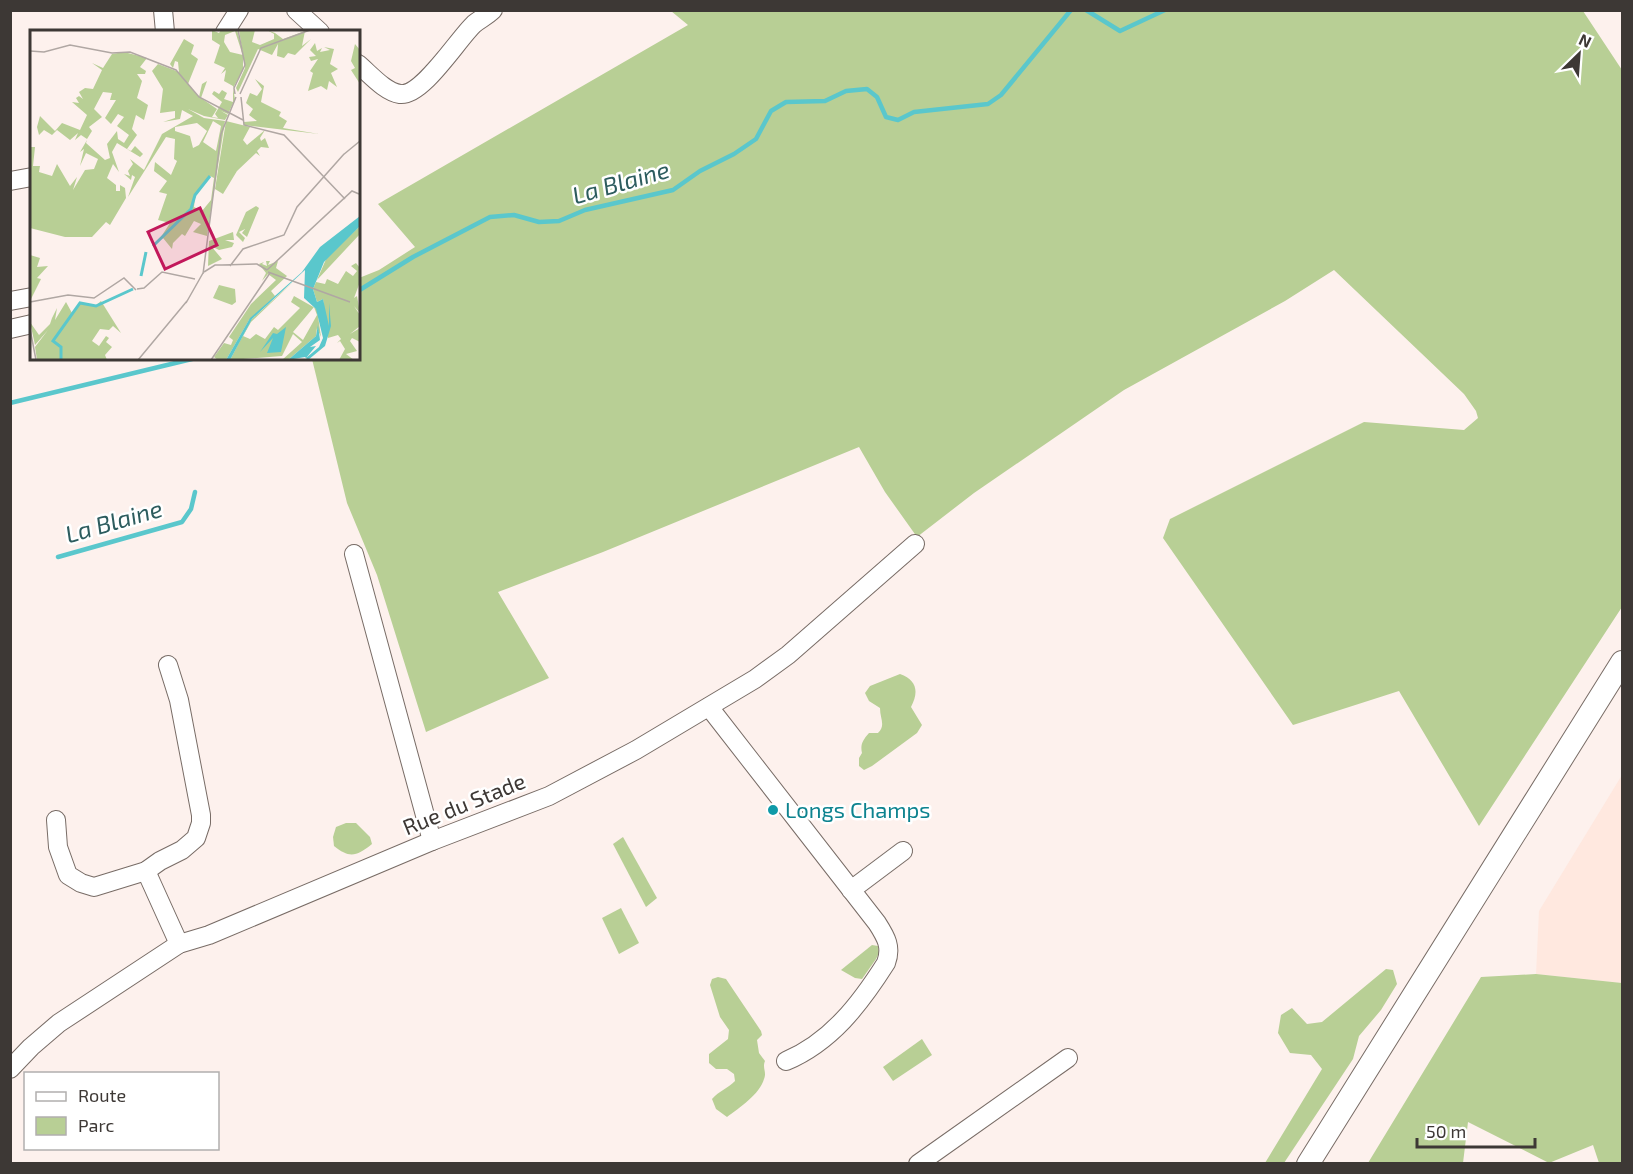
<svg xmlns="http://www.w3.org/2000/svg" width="1633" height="1174" viewBox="0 0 1633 1174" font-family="'Exo 2',sans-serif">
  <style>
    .built { fill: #ffe8df }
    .green { fill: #b8cf95 }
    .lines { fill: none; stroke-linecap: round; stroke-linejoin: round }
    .stream { stroke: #5ac7cc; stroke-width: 4.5 }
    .minor-casing { stroke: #786c66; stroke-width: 20 }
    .major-casing { stroke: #786c66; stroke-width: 24 }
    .minor { stroke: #fff; stroke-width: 18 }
    .major { stroke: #fff; stroke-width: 22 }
    .culture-dot { fill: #0f9aa8; stroke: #fff; stroke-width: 2 }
    .labels { text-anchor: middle; stroke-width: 5; stroke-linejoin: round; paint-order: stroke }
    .street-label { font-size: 22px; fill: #3d3835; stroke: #fff }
    .culture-label { font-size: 22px; fill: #0d838f; stroke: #fff; text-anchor: start }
    .water-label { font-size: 24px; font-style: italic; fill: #2d5c5e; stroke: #fff }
    .inset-river { fill: none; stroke: #5ac7cc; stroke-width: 3 }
    .inset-road { fill: none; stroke: #b0a7a3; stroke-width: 1.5 }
    .view { fill: #c2185b; fill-opacity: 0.15; stroke: #c2185b; stroke-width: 3 }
    .inset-edge { fill: none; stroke: #3d3835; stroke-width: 3 }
  </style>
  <rect width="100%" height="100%" fill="#fdf1ed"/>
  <!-- built -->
  <polygon class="built" points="1622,775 1622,983 1536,974 1539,911"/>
  <!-- green -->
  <g class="green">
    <polygon points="671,11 1583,11 1622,70 1622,607 1479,826 1399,691 1293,725 1163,538 1170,519 1364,422 1464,430 1478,418 1476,411 1464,394 1334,270 1285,301 1124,390 974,493 917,537 885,492 859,447 603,552 498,592 549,678 426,732 377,575 347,503 312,359 358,358 359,278 379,270 415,247 378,204 688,25"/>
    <path d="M900,674C917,680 919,692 911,707L922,725L917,733L872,766L864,770L859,766V758L862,753C860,744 863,740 869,733H878C886,725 880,719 880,708L869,701L865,693L870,686Z"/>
    <path d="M346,823H356L370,837L372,844C356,857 349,858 334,846L333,837L336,827Z"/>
    <polygon points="623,837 657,898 646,907 613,844"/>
    <polygon points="621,908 639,943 619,954 602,918"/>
    <polygon points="872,945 878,946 879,953 876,959 862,979 855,978 841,970"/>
    <polygon points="1386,969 1393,970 1397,984 1381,1010 1359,1036 1353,1059 1284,1163 1265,1163 1322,1069 1311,1055 1290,1053 1278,1033 1281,1015 1292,1008 1307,1024 1322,1022"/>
    <polygon points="1536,974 1622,983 1622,1163 1599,1163 1593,1145 1549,1163 1468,1122 1463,1163 1368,1163 1481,977"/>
    <path d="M718,977L726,979L761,1031L762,1035L757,1040L759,1053L765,1061C762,1068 767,1072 764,1079C760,1094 739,1108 727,1117L716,1109L712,1099C719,1091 728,1088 735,1081L734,1074L727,1069H716L709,1063V1054L728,1039L729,1030L720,1017L710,985L712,979Z"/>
    <polygon points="922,1039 932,1055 893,1081 883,1067"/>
  </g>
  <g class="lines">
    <!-- stream -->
    <g class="stream">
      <polyline points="1086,10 1120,31 1165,10"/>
      <polyline points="358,291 413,257 490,217 514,215 539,222 559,221 585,210 673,190 700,171 734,154 756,139 771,111 786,102 825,101 846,91 867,89 877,97 886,117 898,120 914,112 988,104 1001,95 1071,10"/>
      <polyline points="10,403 196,358"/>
      <polyline points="58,557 182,522 191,509 195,492"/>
    </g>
    <defs>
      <g id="minor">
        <polyline points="163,10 165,32"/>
        <polyline points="296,10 320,32"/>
        <polyline points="225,32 239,10"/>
        <path d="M358,64C370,74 385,92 400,94C422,97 458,39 474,24C480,19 487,16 493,10"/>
        <polyline points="10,181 32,177"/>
        <polyline points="10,301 32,297"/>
        <polyline points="10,329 32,324"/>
        <polyline points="354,554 432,841"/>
        <path d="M709,707L877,923C886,937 892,947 886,963C860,1004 831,1042 786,1061"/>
        <polyline points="56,820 58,847 68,875 81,883 94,887 146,871 160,861 182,850 196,838 201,823 201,815 179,700 168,665"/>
        <polyline points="146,871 179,944"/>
        <polyline points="851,890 903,851"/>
        <polyline points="10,1069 31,1047 59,1023 179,944 209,935 432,841 549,796 636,750 755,679 788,655 915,544"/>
        <polyline points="918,1164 1068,1058"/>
      </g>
      <polyline id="major" points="1308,1164 1622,662"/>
    </defs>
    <!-- minor casing -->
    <use href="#minor" class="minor-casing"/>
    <!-- major casing -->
    <use href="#major" class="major-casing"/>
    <!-- minor -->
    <use href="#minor" class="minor"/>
    <!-- major -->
    <use href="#major" class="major"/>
  </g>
  <!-- markers -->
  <circle class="culture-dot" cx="773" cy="810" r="6"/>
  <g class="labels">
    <!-- street labels -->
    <g class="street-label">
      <text transform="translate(464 804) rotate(-22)" y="8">Rue du Stade</text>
    </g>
    <!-- culture labels -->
    <g class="culture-label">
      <text x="785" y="818">Longs Champs</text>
    </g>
    <!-- water labels -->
    <g class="water-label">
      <text transform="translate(621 183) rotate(-16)" y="8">La Blaine</text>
      <text transform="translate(114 522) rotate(-16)" y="8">La Blaine</text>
    </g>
  </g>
  <!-- overview -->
  <g transform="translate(30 30)">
    <rect width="330" height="330" fill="#fdf1ed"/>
    <path d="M182,0L189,3L191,0H207L213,22L212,23L205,1L195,5L194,12L200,22L213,25V40L203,58L205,69L198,84L191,81L198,85L195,90L174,86L158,79L174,88L195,91L177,206L163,202L171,194L164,191L155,206L152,204L143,213L142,219L133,208L129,210L140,193L128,190L137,164L129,162L137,151L124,141L125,132L141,145L147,131L144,129L145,109L136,107L98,167L105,147L102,145L101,150L94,144L100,146L98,141L103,134L100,129L114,140L132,104L163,86L152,80L150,89L133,92L145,88V81L130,83L133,59L122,41L128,34L149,42L148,32L145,31L143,38L140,34L154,9L164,15L161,24L168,29L158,54L169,67L172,54L177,51L171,68L187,79L182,87L188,88L185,84L192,72L182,64L184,61L189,64L192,60L197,63L194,69L203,72V56L194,51L196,40L191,44L195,38L184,33L190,15L182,10ZM183,91L191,96L186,121L173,112ZM167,93L177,101L169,115L163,118L160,106L145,101V97ZM180,146L184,148L181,170L172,181L164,177L165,167ZM209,0H225L222,12L230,15L244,9V4L237,0L245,3L253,9L275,1L272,16L281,9L265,25L258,23L254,28L247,26L248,14L242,25L228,19L208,62L206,58L215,38ZM285,13L287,21L292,18L290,22L300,20L294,17L304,19L300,34L308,39L301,43L307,57L299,51L297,60L291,56L278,61L283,43L280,41L288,29L281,31L279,27L286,26L280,20ZM325,14L330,20V54L321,40L325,38L321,31ZM94,22L117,28L110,37L116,41L115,44H107L112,51L107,68L118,75L114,90L106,85L102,99L107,105L97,119L101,121L105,116L113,124L110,127L87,113L82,122L89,142L83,134L77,148L86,155V161H90V155L95,158L96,168L80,195L76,192L62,207H35L0,198V117H5L3,136H10L9,142L22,146L27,134L40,156L47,147L43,160L55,140L64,139L68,129L56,123L50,136L54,119L50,122L57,110L56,113L75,130L80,128L77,114L87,101L88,109L94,113L99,105L87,96L94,87L88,84L81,94L75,88L86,70H80L82,63L73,62L64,79L72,87L59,97L62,101L57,109L51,105L45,110L48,103L40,110L27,100L22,105L14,100L9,105L7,97L10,86L25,101L32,93L50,100L57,85L42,72L49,73L46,68L49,66L53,69L49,62L55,58L63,59L72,40L62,33L73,38L82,24ZM225,49L234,56L231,72L251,82L249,86L257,91L253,98L289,104L214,95V92L227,91L219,85L223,79L216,73L220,63L227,66L232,59ZM196,91L220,97L213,110L217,115L235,100L230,108L231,111L235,108L239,118L231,117L227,121L230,126L226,123L207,141L193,164L185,159ZM226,176L229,178L217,207L212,203L215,199L209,202L215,208L213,212L206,205L216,182ZM330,196V204L287,250L297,227ZM203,202L204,210H195L204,213L202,217L189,220L181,216L192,229L178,236L179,211ZM0,225L10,228L7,237L18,236L7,248L11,249L0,271ZM236,231H240L238,235L248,231L246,238L257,246L241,261L245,266L219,290L196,330H188L184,327L194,313L201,315L203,310L199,307L221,274L246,250L238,244L232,251L236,243L229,234L234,232L232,234L237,236ZM326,233L330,238V252L324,268L327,266L330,283L324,276L330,285V296L320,304L330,298V312L322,308L320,311L327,321L316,324L324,330H309L315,319L310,311L307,313L311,309L308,305L298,308L293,269L287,272L283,259L286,252L295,254L297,249L308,254L316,241L323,246L327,241L321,236ZM264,251L221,292L213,306L220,309L226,304L235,309L244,297L248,300L270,278L261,272L264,266L287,279L291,307L287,298L286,306L258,330H252L272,312L263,304L252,326L200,330L221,290ZM284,277L287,285L273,310L263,302ZM189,255L205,259L206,272L202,275L183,268ZM71,271L91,303L83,296L79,300L70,299L62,311L69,316L76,306L79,308L76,312L82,317L75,325L77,330H7L5,317L18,300L5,315L0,292L9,305L20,294L22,288L27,278L25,290L36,272L42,283L50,273L65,276Z" fill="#b8cf95" fill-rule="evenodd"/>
    <path d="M330,186V196L294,232L283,259L287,272L293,269L299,296V273L301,296L295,316L278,330L275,327L258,330L286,306L288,295L290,310L280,317L286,316L276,328L289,317L293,308L286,279L274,268L275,240L222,289L200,330H196L220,288L272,242L290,217ZM256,297L251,322L237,323L243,308L230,322L243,303L247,304Z" fill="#5ac7cc"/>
    <path class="inset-river" d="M123,216L161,179L165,165L180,146M111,246L116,222M31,330V317L23,311L50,273L66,276L103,259"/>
    <path class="inset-road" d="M0,21L14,22L40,15L82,23L100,22L146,40L169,67L213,90M205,64L204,58L215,35L208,0M210,64L231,18L280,0M211,67L214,95L254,105L315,169M313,125L330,111M192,235L227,234L237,240M200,236L213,219L254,205L267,177L314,124M237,240L322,161L329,164M174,242L185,235H195M238,242L320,272M173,244L191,104L206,67M107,259L114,258L132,242L165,249M0,272L38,265L64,268L94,248L106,260M156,273L173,243M0,299L6,330M108,330L157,271M181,330L240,243"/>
    <path class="view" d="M170,178L187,215L135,239L118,202Z"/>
    <rect width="330" height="330" class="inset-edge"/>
  </g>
  <!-- border -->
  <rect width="1633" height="1174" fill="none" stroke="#3d3835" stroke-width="24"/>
  <!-- legend -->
  <rect x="24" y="1072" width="195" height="78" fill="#ffffff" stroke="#b1afae" stroke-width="1.5"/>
  <rect x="36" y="1092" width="30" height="9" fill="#ffffff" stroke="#b1afae" stroke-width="1.5"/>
  <text x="78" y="1102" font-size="18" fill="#3d3835">Route</text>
  <rect x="36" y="1117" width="30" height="18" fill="#b8cf95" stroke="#b1afae" stroke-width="1.5"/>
  <text x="78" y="1132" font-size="18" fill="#3d3835">Parc</text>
  <!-- north arrow -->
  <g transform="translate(1579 54) rotate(25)" stroke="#ffffff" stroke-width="4.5" paint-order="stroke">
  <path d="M0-4.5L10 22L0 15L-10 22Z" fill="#3d3835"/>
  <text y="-9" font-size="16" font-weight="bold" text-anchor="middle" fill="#3d3835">N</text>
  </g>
  <!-- scale -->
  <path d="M1417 1138v9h118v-9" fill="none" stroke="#3d3835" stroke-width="3"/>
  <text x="1426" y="1138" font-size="18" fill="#3d3835" stroke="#ffffff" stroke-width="4.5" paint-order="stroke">50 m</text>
</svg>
